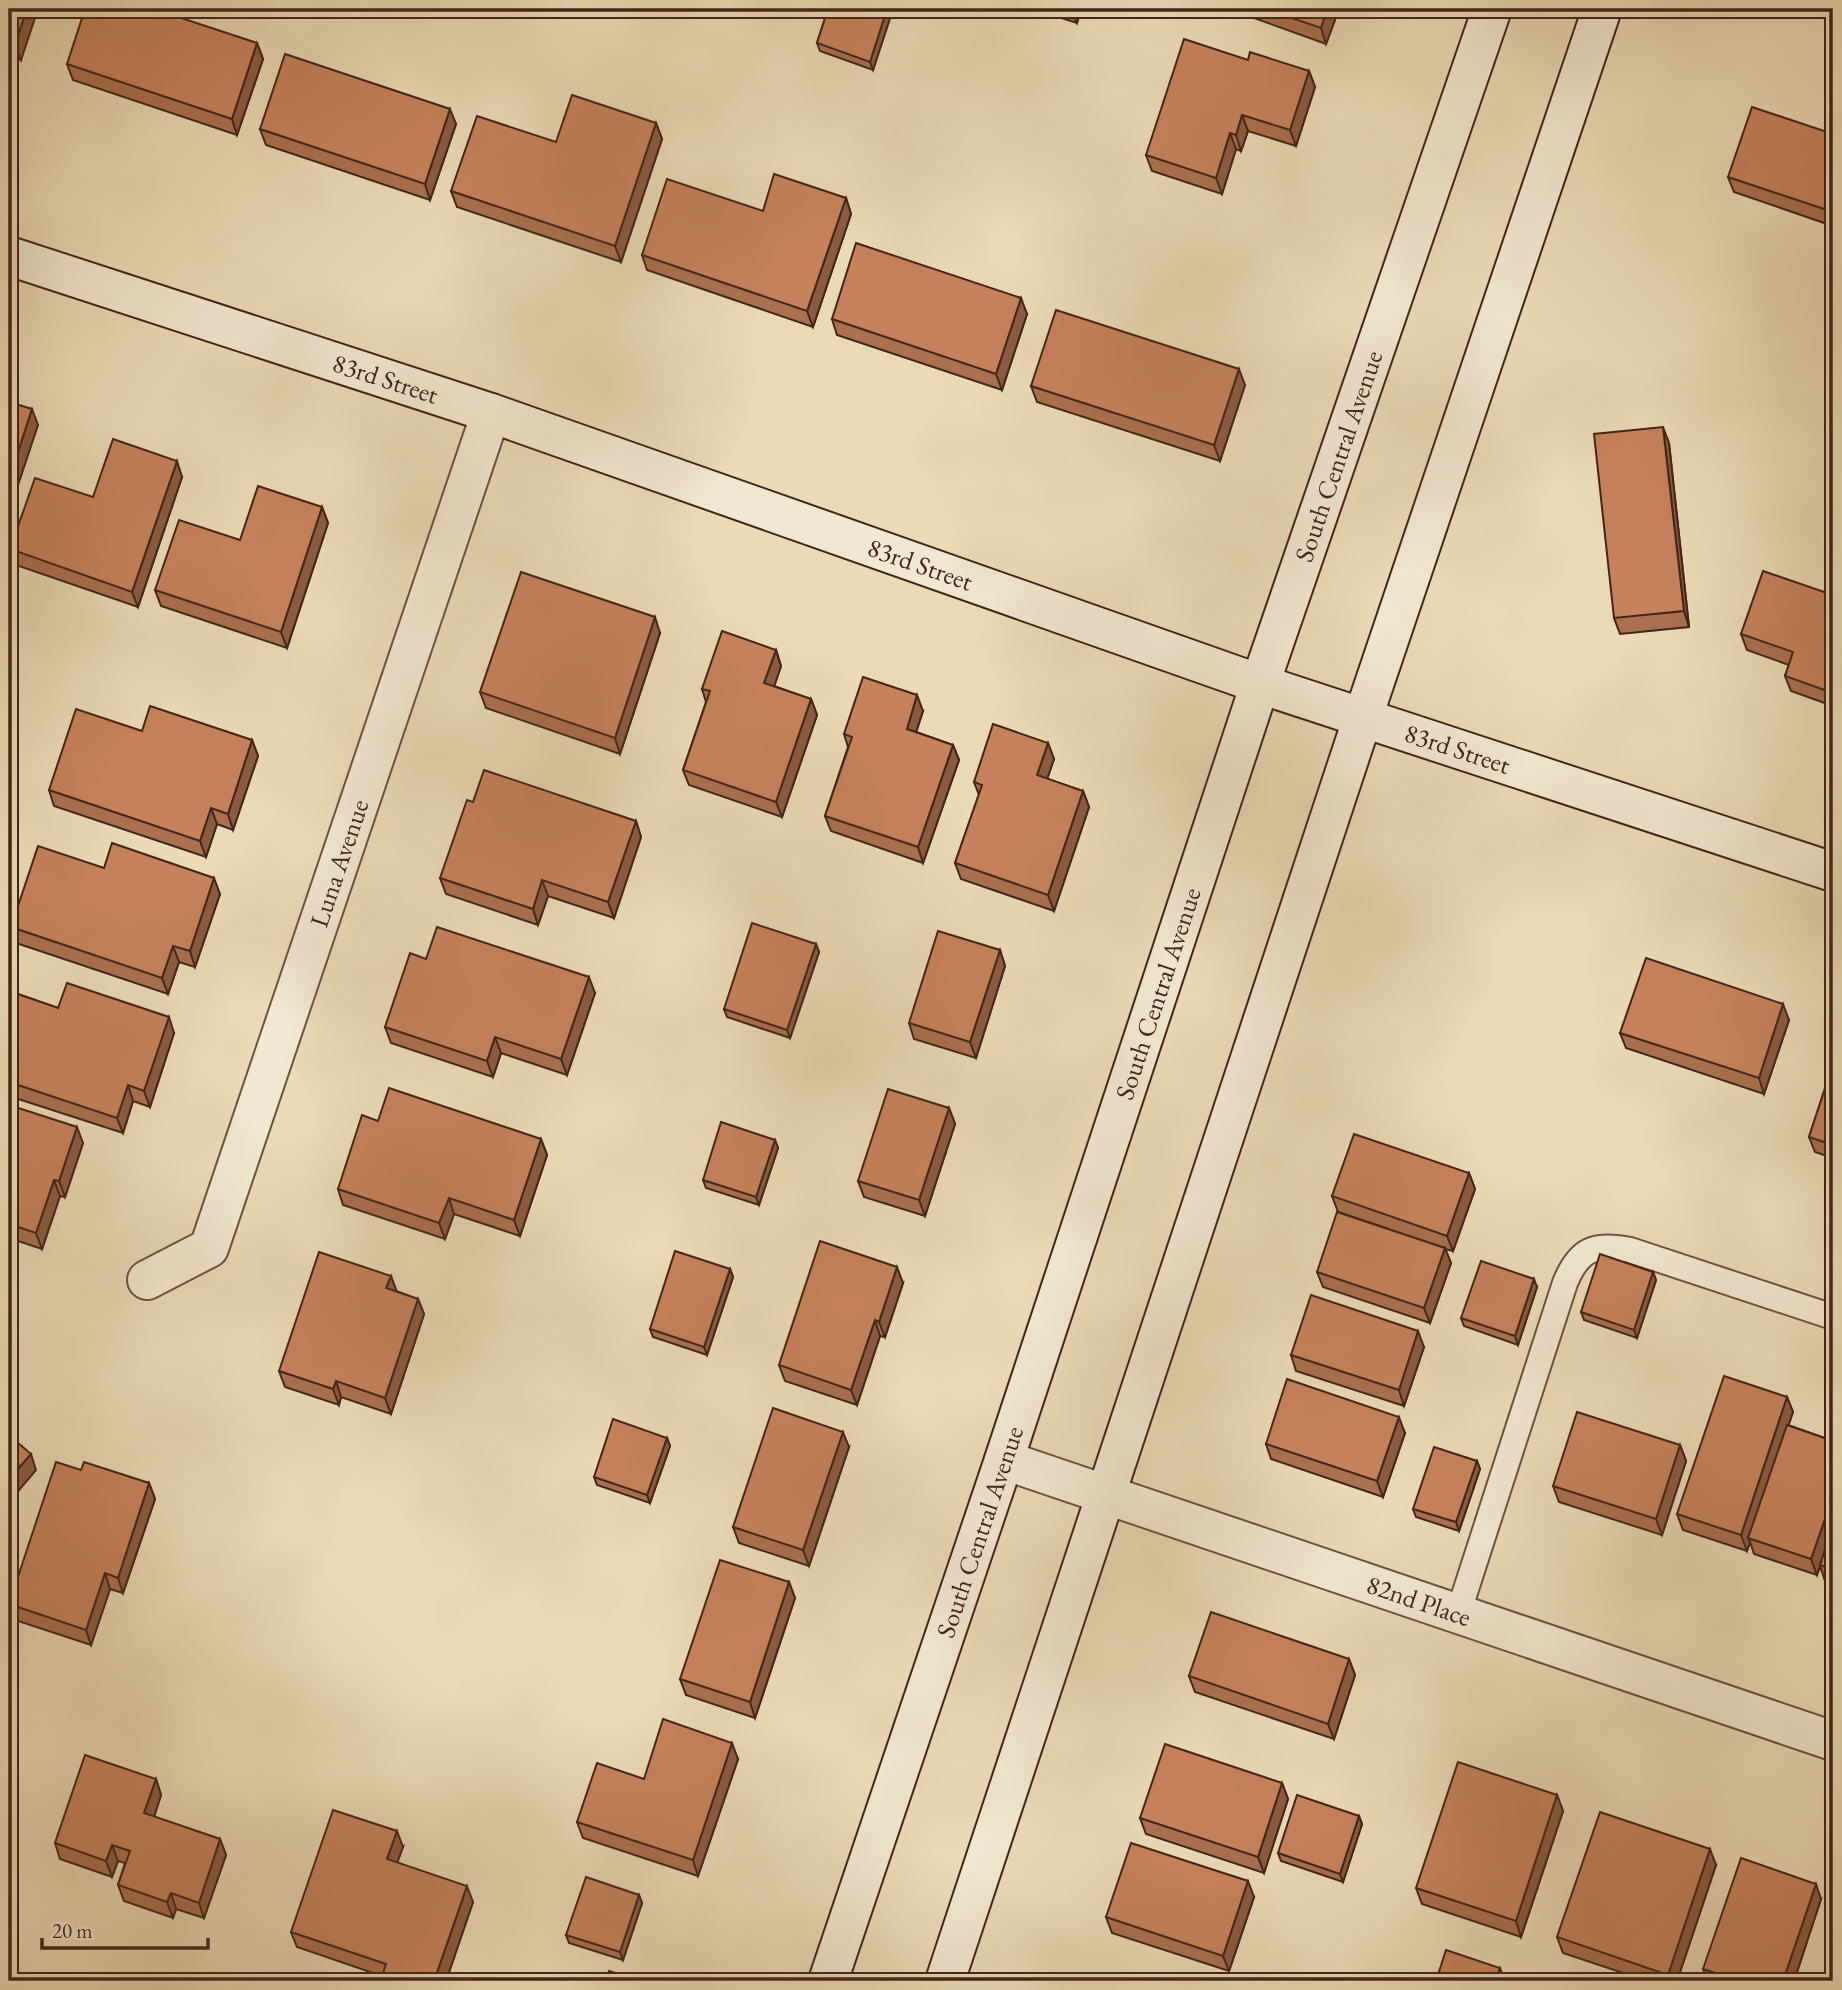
<svg xmlns="http://www.w3.org/2000/svg" width="1842" height="1990" viewBox="0 0 1842 1990" font-family="'EB Garamond',serif">
  <style>
    .lines { fill: none; stroke-linecap: round; stroke-linejoin: round }
    .lane-casing { stroke: #6c5242; stroke-width: 28 }
    .street-casing { stroke: #6c5242; stroke-width: 42 }
    .secondary-casing { stroke: #42251b; stroke-width: 42 }
    .lane { stroke: #f2e7d0; stroke-width: 24 }
    .street { stroke: #f2e7d0; stroke-width: 38 }
    .secondary { stroke: #f2e7d0; stroke-width: 38 }
    .wall { fill: #aa704f; stroke: #42251b; stroke-width: 2 }
    .shaded-wall { fill: #8b5b40; stroke: #42251b; stroke-width: 2 }
    .building { fill: #c6825c; stroke: #42251b; stroke-width: 2 }
    .labels { text-anchor: middle; stroke-width: 6; stroke-linejoin: round; paint-order: stroke }
    .street-label { font-size: 26px; fill: #42251b; stroke: #f2e7d0 }
  </style>
  <rect width="100%" height="100%" fill="#ebdab6"/>
  <filter id="stains"><feTurbulence type="fractalNoise" baseFrequency=".00286" numOctaves="4"/><feColorMatrix values="0 0 0 0 .2 0 0 0 0 .09 0 0 0 0 .02 0 0 0 .5 -.17"/></filter>
  <radialGradient id="worn" r=".72"><stop offset=".6" stop-color="#630" stop-opacity="0"/><stop offset="1" stop-color="#630" stop-opacity=".3"/></radialGradient>
  <g class="lines">
    <defs>
      <path id="lane" d="M1458,1614L1565,1283C1579,1249 1594,1243 1630,1250L1833,1317"/>
      <g id="street">
        <path id="s1" d="M147,1280L209,1248L491,413"/>
        <path id="s2" d="M1004,1460L1833,1741"/>
      </g>
      <g id="secondary">
        <path id="s3" d="M9,256L491,413L1260,684L1833,872"/>
        <path id="s4" d="M828,1981L1004,1460L1260,684L1492,9"/>
        <polyline points="945,1981 1363,717 1602,9"/>
      </g>
    </defs>
    <!-- lane casing -->
    <use href="#lane" class="lane-casing"/>
    <!-- street casing -->
    <use href="#street" class="street-casing"/>
    <!-- secondary casing -->
    <use href="#secondary" class="secondary-casing"/>
    <!-- lane -->
    <use href="#lane" class="lane"/>
    <!-- street -->
    <use href="#street" class="street"/>
    <!-- secondary -->
    <use href="#secondary" class="secondary"/>
  </g>
  <!-- wall -->
  <g class="wall">
    <polygon points="9,9 21,60 9,56"/>
    <polygon points="828,9 891,9 892,12 873,70 820,51 817,43"/>
    <polygon points="1033,9 1081,9 1077,23"/>
    <polygon points="1250,9 1339,9 1326,44 1254,18"/>
    <polygon points="257,43 263,59 237,135 73,80 67,64"/>
    <polygon points="1248,60 1309,71 1315,87 1296,146 1248,131 1241,151 1236,149 1222,194 1152,171 1146,155"/>
    <polygon points="656,123 662,139 621,262 457,207 451,191 556,142"/>
    <polygon points="456,124 430,200 266,145 260,129"/>
    <polygon points="1833,134 1833,226 1734,192 1728,177"/>
    <polygon points="846,198 851,214 813,327 647,270 642,255 763,211"/>
    <polygon points="1027,314 1002,390 837,335 832,319"/>
    <polygon points="1245,385 1220,461 1037,402 1031,386"/>
    <polygon points="1669,443 1689,627 1620,634 1614,618"/>
    <polygon points="182,477 138,607 16,565 10,549 93,497"/>
    <polygon points="322,507 328,523 287,648 161,606 155,590"/>
    <polygon points="1833,595 1833,706 1791,691 1785,676 1789,665 1747,650 1741,634"/>
    <polygon points="660,633 620,754 486,708 480,692"/>
    <polygon points="776,650 781,666 774,686 811,699 817,715 782,817 689,785 683,770 706,702 702,689"/>
    <polygon points="923,711 916,732 953,745 959,760 923,863 831,831 825,816 848,747 844,734"/>
    <polygon points="142,731 252,740 258,756 233,830 217,824 206,857 54,806 49,790"/>
    <polygon points="1048,743 1054,759 1047,779 1083,791 1089,807 1054,911 961,879 955,863 979,795 974,782"/>
    <polygon points="636,821 641,837 614,918 548,896 538,925 446,894 440,878"/>
    <polygon points="104,868 220,894 195,967 179,962 168,994 16,943 11,927"/>
    <polygon points="816,944 819,952 790,1038 727,1017 724,1009"/>
    <polygon points="1000,950 1005,966 976,1058 914,1039 909,1023"/>
    <polygon points="9,991 58,1008 174,1033 150,1107 133,1101 123,1133 9,1096"/>
    <polygon points="595,993 567,1075 501,1053 493,1077 391,1043 385,1027"/>
    <polygon points="1789,1020 1764,1094 1626,1048 1620,1033"/>
    <polygon points="1833,1064 1833,1158 1815,1152 1809,1137"/>
    <polygon points="9,1105 83,1143 65,1197 60,1196 42,1249 9,1238"/>
    <polygon points="949,1108 955,1124 925,1216 864,1197 858,1181"/>
    <polygon points="378,1121 541,1139 547,1155 520,1236 454,1214 445,1239 343,1205 338,1189"/>
    <polygon points="775,1140 778,1148 759,1205 706,1188 703,1180"/>
    <polygon points="1469,1173 1475,1189 1453,1251 1445,1249 1451,1263 1430,1323 1323,1287 1317,1272 1386,1228 1338,1212 1332,1196"/>
    <polygon points="730,1269 733,1277 707,1355 653,1337 650,1329"/>
    <polygon points="1653,1272 1656,1280 1637,1338 1584,1320 1581,1312"/>
    <polygon points="391,1276 396,1291 418,1299 424,1314 391,1414 341,1397 339,1405 285,1387 279,1371"/>
    <polygon points="903,1283 885,1337 880,1336 857,1405 785,1381 779,1365"/>
    <polygon points="1537,1287 1518,1345 1464,1326 1461,1318"/>
    <polygon points="1424,1347 1404,1406 1296,1371 1291,1355"/>
    <polygon points="1787,1397 1793,1412 1788,1425 1833,1441 1833,1583 1825,1581 1820,1566 1817,1575 1754,1554 1750,1542 1747,1551 1683,1530 1677,1514"/>
    <polygon points="1405,1433 1383,1497 1271,1459 1266,1444"/>
    <polygon points="667,1438 670,1446 650,1503 597,1485 594,1477"/>
    <polygon points="1680,1445 1686,1461 1662,1535 1559,1502 1553,1486"/>
    <polygon points="849,1447 809,1566 739,1543 733,1527"/>
    <polygon points="1477,1461 1480,1469 1459,1531 1416,1517 1413,1509"/>
    <polygon points="81,1470 149,1483 155,1499 123,1593 110,1589 91,1645 15,1620 9,1604"/>
    <polygon points="789,1582 795,1598 755,1718 686,1695 680,1679"/>
    <polygon points="1349,1659 1355,1675 1334,1739 1195,1692 1189,1676"/>
    <polygon points="738,1759 698,1876 583,1838 577,1822 644,1779"/>
    <polygon points="156,1779 161,1795 154,1817 220,1839 226,1855 204,1918 176,1909 173,1918 124,1901 118,1885 125,1863 118,1861 112,1877 60,1859 55,1843"/>
    <polygon points="1282,1783 1288,1799 1264,1873 1146,1834 1140,1818"/>
    <polygon points="1557,1795 1563,1811 1521,1937 1422,1904 1416,1888"/>
    <polygon points="1359,1816 1362,1824 1343,1882 1281,1861 1278,1853"/>
    <polygon points="403,1847 397,1862 473,1902 446,1981 386,1981 385,1977 297,1947 291,1932"/>
    <polygon points="1716,1865 1677,1981 1647,1981 1563,1953 1557,1937"/>
    <polygon points="639,1895 642,1903 623,1960 569,1943 566,1935"/>
    <polygon points="1254,1897 1229,1971 1112,1933 1106,1917"/>
    <polygon points="1821,1899 1794,1981 1708,1981 1703,1969"/>
  </g>
  <!-- shaded-wall -->
  <g class="shaded-wall">
    <polygon points="27,9 38,9 21,60 15,44"/>
    <polygon points="887,9 891,9 892,12 873,70 870,62"/>
    <polygon points="1071,9 1081,9 1077,23"/>
    <polygon points="1327,9 1339,9 1326,44 1321,28"/>
    <polygon points="257,43 263,59 237,135 232,119"/>
    <polygon points="1309,71 1315,87 1296,146 1290,130"/>
    <polygon points="450,109 456,124 430,200 425,184"/>
    <polygon points="1242,115 1248,131 1241,151 1236,135"/>
    <polygon points="656,123 662,139 621,262 615,246"/>
    <polygon points="1230,133 1236,149 1222,194 1216,178"/>
    <polygon points="846,198 851,214 813,327 807,311"/>
    <polygon points="1021,298 1027,314 1002,390 996,374"/>
    <polygon points="1239,369 1245,385 1220,461 1214,445"/>
    <polygon points="32,409 38,425 9,512 9,479"/>
    <polygon points="1663,427 1669,443 1689,627 1684,611"/>
    <polygon points="177,461 182,477 138,607 132,592"/>
    <polygon points="322,507 328,523 287,648 281,632"/>
    <polygon points="655,617 660,633 620,754 615,738"/>
    <polygon points="776,650 781,666 770,699 764,683"/>
    <polygon points="917,695 923,711 912,745 907,729"/>
    <polygon points="811,699 817,715 782,817 776,802"/>
    <polygon points="252,740 258,756 233,830 228,814"/>
    <polygon points="1048,743 1054,759 1043,791 1037,775"/>
    <polygon points="953,745 959,760 923,863 918,847"/>
    <polygon points="1083,791 1089,807 1054,911 1048,895"/>
    <polygon points="211,808 217,824 206,857 200,841"/>
    <polygon points="636,821 641,837 614,918 608,902"/>
    <polygon points="214,878 220,894 195,967 190,951"/>
    <polygon points="542,880 548,896 538,925 533,909"/>
    <polygon points="816,944 819,952 790,1038 787,1030"/>
    <polygon points="173,946 179,962 168,994 162,978"/>
    <polygon points="1000,950 1005,966 976,1058 970,1042"/>
    <polygon points="589,977 595,993 567,1075 561,1059"/>
    <polygon points="1783,1004 1789,1020 1764,1094 1759,1078"/>
    <polygon points="169,1017 174,1033 150,1107 144,1091"/>
    <polygon points="495,1037 501,1053 493,1077 487,1061"/>
    <polygon points="128,1085 133,1101 123,1133 117,1118"/>
    <polygon points="949,1108 955,1124 925,1216 919,1200"/>
    <polygon points="77,1127 83,1143 65,1197 59,1181"/>
    <polygon points="541,1139 547,1155 520,1236 514,1220"/>
    <polygon points="775,1140 778,1148 759,1205 756,1197"/>
    <polygon points="1469,1173 1475,1189 1453,1251 1447,1236"/>
    <polygon points="54,1180 60,1196 42,1249 36,1233"/>
    <polygon points="449,1198 454,1214 445,1239 439,1223"/>
    <polygon points="1445,1248 1451,1263 1430,1323 1424,1308"/>
    <polygon points="9,1252 12,1260 10,1320 9,1316"/>
    <polygon points="897,1267 903,1283 885,1337 879,1322"/>
    <polygon points="730,1269 733,1277 707,1355 704,1347"/>
    <polygon points="1653,1272 1656,1280 1637,1338 1634,1330"/>
    <polygon points="391,1276 397,1292 386,1288"/>
    <polygon points="1534,1279 1537,1287 1518,1345 1515,1336"/>
    <polygon points="418,1299 424,1314 391,1414 385,1398"/>
    <polygon points="875,1320 880,1336 857,1405 851,1390"/>
    <polygon points="1418,1331 1424,1347 1404,1406 1399,1390"/>
    <polygon points="336,1381 341,1397 339,1405 333,1389"/>
    <polygon points="1787,1397 1793,1412 1751,1539 1748,1538 1750,1542 1747,1551 1741,1535"/>
    <polygon points="1399,1417 1405,1433 1383,1497 1377,1481"/>
    <polygon points="843,1432 849,1447 809,1566 803,1550"/>
    <polygon points="667,1438 670,1446 650,1503 647,1495"/>
    <polygon points="1680,1445 1686,1461 1662,1535 1656,1519"/>
    <polygon points="31,1454 36,1470 9,1502 9,1479"/>
    <polygon points="1477,1461 1480,1469 1459,1531 1456,1522"/>
    <polygon points="149,1483 155,1499 123,1593 118,1578"/>
    <polygon points="1833,1496 1833,1528 1817,1575 1811,1559"/>
    <polygon points="105,1573 110,1589 91,1645 86,1630"/>
    <polygon points="789,1582 795,1598 755,1718 750,1702"/>
    <polygon points="1349,1659 1355,1675 1334,1739 1328,1724"/>
    <polygon points="10,1718 16,1733 9,1756 9,1722"/>
    <polygon points="732,1743 738,1759 698,1876 693,1860"/>
    <polygon points="156,1779 161,1795 150,1829 144,1813"/>
    <polygon points="1282,1783 1288,1799 1264,1873 1258,1857"/>
    <polygon points="1557,1795 1563,1811 1521,1937 1516,1921"/>
    <polygon points="1359,1816 1362,1824 1343,1882 1340,1874"/>
    <polygon points="397,1831 403,1847 393,1874 387,1859"/>
    <polygon points="220,1839 226,1855 204,1918 199,1903"/>
    <polygon points="112,1845 118,1861 112,1877 106,1861"/>
    <polygon points="1710,1849 1716,1865 1677,1981 1671,1981 1668,1975"/>
    <polygon points="1248,1881 1254,1897 1229,1971 1223,1956"/>
    <polygon points="1816,1884 1821,1899 1794,1981 1783,1981"/>
    <polygon points="467,1886 473,1902 446,1981 434,1981"/>
    <polygon points="171,1893 176,1909 173,1918 167,1902"/>
    <polygon points="639,1895 642,1903 623,1960 620,1952"/>
    <polygon points="1500,1968 1503,1976 1501,1981 1495,1981"/>
  </g>
  <!-- building -->
  <g class="building">
    <polygon points="9,9 27,9 15,44 9,42"/>
    <polygon points="85,9 154,9 257,43 232,119 67,64"/>
    <polygon points="828,9 887,9 870,62 817,43"/>
    <polygon points="1265,9 1327,9 1321,28"/>
    <polygon points="1184,39 1248,60 1250,52 1309,71 1290,130 1242,115 1236,135 1230,133 1216,178 1146,155"/>
    <polygon points="285,54 450,109 425,184 260,129"/>
    <polygon points="572,95 656,123 615,246 451,191 477,116 556,142"/>
    <polygon points="1752,107 1833,134 1833,212 1728,177"/>
    <polygon points="774,174 846,198 807,311 642,255 667,179 763,211"/>
    <polygon points="856,243 1021,298 996,374 832,319"/>
    <polygon points="1056,310 1239,369 1214,445 1031,386"/>
    <polygon points="9,402 32,409 9,479"/>
    <polygon points="1663,427 1684,611 1614,618 1594,434"/>
    <polygon points="113,439 177,461 132,592 10,549 35,478 93,497"/>
    <polygon points="258,486 322,507 281,632 155,590 179,520 240,540"/>
    <polygon points="1763,571 1833,595 1833,693 1785,676 1793,652 1741,634"/>
    <polygon points="521,572 655,617 615,738 480,692"/>
    <polygon points="722,631 776,650 764,683 811,699 776,802 683,770 710,691 702,689"/>
    <polygon points="863,677 917,695 907,729 953,745 918,847 825,816 852,737 844,734"/>
    <polygon points="150,706 252,740 228,814 211,808 200,841 49,790 76,709 142,731"/>
    <polygon points="993,724 1048,743 1037,775 1083,791 1048,895 955,863 982,785 974,782"/>
    <polygon points="484,770 636,821 608,902 542,880 533,909 440,878 467,800 473,802"/>
    <polygon points="112,843 214,878 190,951 173,946 162,978 11,927 38,846 104,868"/>
    <polygon points="752,923 816,944 787,1030 724,1009"/>
    <polygon points="437,927 589,977 561,1059 495,1037 487,1061 385,1027 410,953 426,959"/>
    <polygon points="938,931 1000,950 970,1042 909,1023"/>
    <polygon points="1646,958 1783,1004 1759,1078 1620,1033"/>
    <polygon points="67,983 169,1017 144,1091 128,1085 117,1118 9,1082 9,991 58,1008"/>
    <polygon points="1833,1064 1833,1145 1809,1137"/>
    <polygon points="389,1088 541,1139 514,1220 449,1198 439,1223 338,1189 362,1115 378,1121"/>
    <polygon points="888,1089 949,1108 919,1200 858,1181"/>
    <polygon points="9,1105 77,1127 59,1181 54,1180 36,1233 9,1224"/>
    <polygon points="721,1122 775,1140 756,1197 703,1180"/>
    <polygon points="1354,1134 1469,1173 1447,1236 1332,1196"/>
    <polygon points="1337,1212 1445,1248 1424,1308 1317,1272"/>
    <polygon points="820,1241 897,1267 879,1322 875,1320 851,1390 779,1365"/>
    <polygon points="675,1251 730,1269 704,1347 650,1329"/>
    <polygon points="319,1252 391,1276 386,1288 418,1299 385,1398 336,1381 333,1389 279,1371"/>
    <polygon points="1600,1254 1653,1272 1634,1330 1581,1312"/>
    <polygon points="1481,1261 1534,1279 1515,1336 1461,1318"/>
    <polygon points="1311,1295 1418,1331 1399,1390 1291,1355"/>
    <polygon points="1724,1376 1787,1397 1741,1535 1677,1514"/>
    <polygon points="1287,1379 1399,1417 1377,1481 1266,1444"/>
    <polygon points="773,1408 843,1432 803,1550 733,1527"/>
    <polygon points="1577,1412 1680,1445 1656,1519 1553,1486"/>
    <polygon points="613,1419 667,1438 647,1495 594,1477"/>
    <polygon points="1787,1425 1833,1441 1833,1496 1811,1559 1748,1538"/>
    <polygon points="9,1435 31,1454 9,1479"/>
    <polygon points="1434,1447 1477,1461 1456,1522 1413,1509"/>
    <polygon points="56,1462 81,1470 84,1462 149,1483 118,1578 105,1573 86,1630 9,1604"/>
    <polygon points="1833,1525 1833,1570 1820,1565"/>
    <polygon points="720,1560 789,1582 750,1702 680,1679"/>
    <polygon points="1211,1612 1349,1659 1328,1724 1189,1676"/>
    <polygon points="663,1719 732,1743 693,1860 577,1822 597,1763 644,1779"/>
    <polygon points="1165,1744 1282,1783 1258,1857 1140,1818"/>
    <polygon points="85,1755 156,1779 144,1813 220,1839 199,1903 171,1893 167,1902 118,1885 130,1851 112,1845 106,1861 55,1843"/>
    <polygon points="1458,1762 1557,1795 1516,1921 1416,1888"/>
    <polygon points="1297,1795 1359,1816 1340,1874 1278,1853"/>
    <polygon points="333,1810 397,1831 387,1859 467,1886 434,1981 408,1981 383,1973 386,1964 291,1932"/>
    <polygon points="1600,1812 1710,1849 1668,1975 1557,1937"/>
    <polygon points="1131,1843 1248,1881 1223,1956 1106,1917"/>
    <polygon points="1741,1858 1816,1884 1783,1981 1740,1981 1703,1969"/>
    <polygon points="586,1877 639,1895 620,1952 566,1935"/>
    <polygon points="1446,1950 1500,1968 1495,1981 1436,1981"/>
    <polygon points="609,1971 640,1981 605,1981"/>
  </g>
  <g class="labels">
    <!-- street labels -->
    <g class="street-label">
      <text dy="9" stroke="none"><textPath href="#s3" startOffset="396">83rd Street</textPath></text>
      <text dy="9" stroke="none"><textPath href="#s4" startOffset="1608">South Central Avenue</textPath></text>
      <text dy="9" stroke="none"><textPath href="#s3" startOffset="962">83rd Street</textPath></text>
      <text dy="9" stroke="none"><textPath href="#s3" startOffset="1530">83rd Street</textPath></text>
      <text dy="9" stroke="none"><textPath href="#s1" startOffset="476">Luna Avenue</textPath></text>
      <text dy="9" stroke="none"><textPath href="#s4" startOffset="1041">South Central Avenue</textPath></text>
      <text dy="9" stroke="none"><textPath href="#s4" startOffset="474">South Central Avenue</textPath></text>
      <text dy="9" stroke="none"><textPath href="#s2" startOffset="438">82nd Place</textPath></text>
    </g>
  </g>
  <!-- margin -->
  <rect width="1842" height="1990" fill="none" stroke="#ebdab6" stroke-width="35"/>
  <rect x="10" y="10" width="1821" height="1969" fill="none" stroke="#42251b" stroke-width="3.5"/>
  <rect x="18" y="18" width="1807" height="1955" fill="none" stroke="#42251b" stroke-width="2"/>
  <!-- scale -->
  <path d="M42 1938v10h166v-10" fill="none" stroke="#42251b" stroke-width="3.5"/>
  <text x="52" y="1938" font-size="21" fill="#42251b" stroke="#f2e7d0" stroke-width="5" paint-order="stroke">20 m</text>
  <rect width="100%" height="100%" filter="url(#stains)"/>
  <rect width="100%" height="100%" fill="url(#worn)"/>
</svg>
